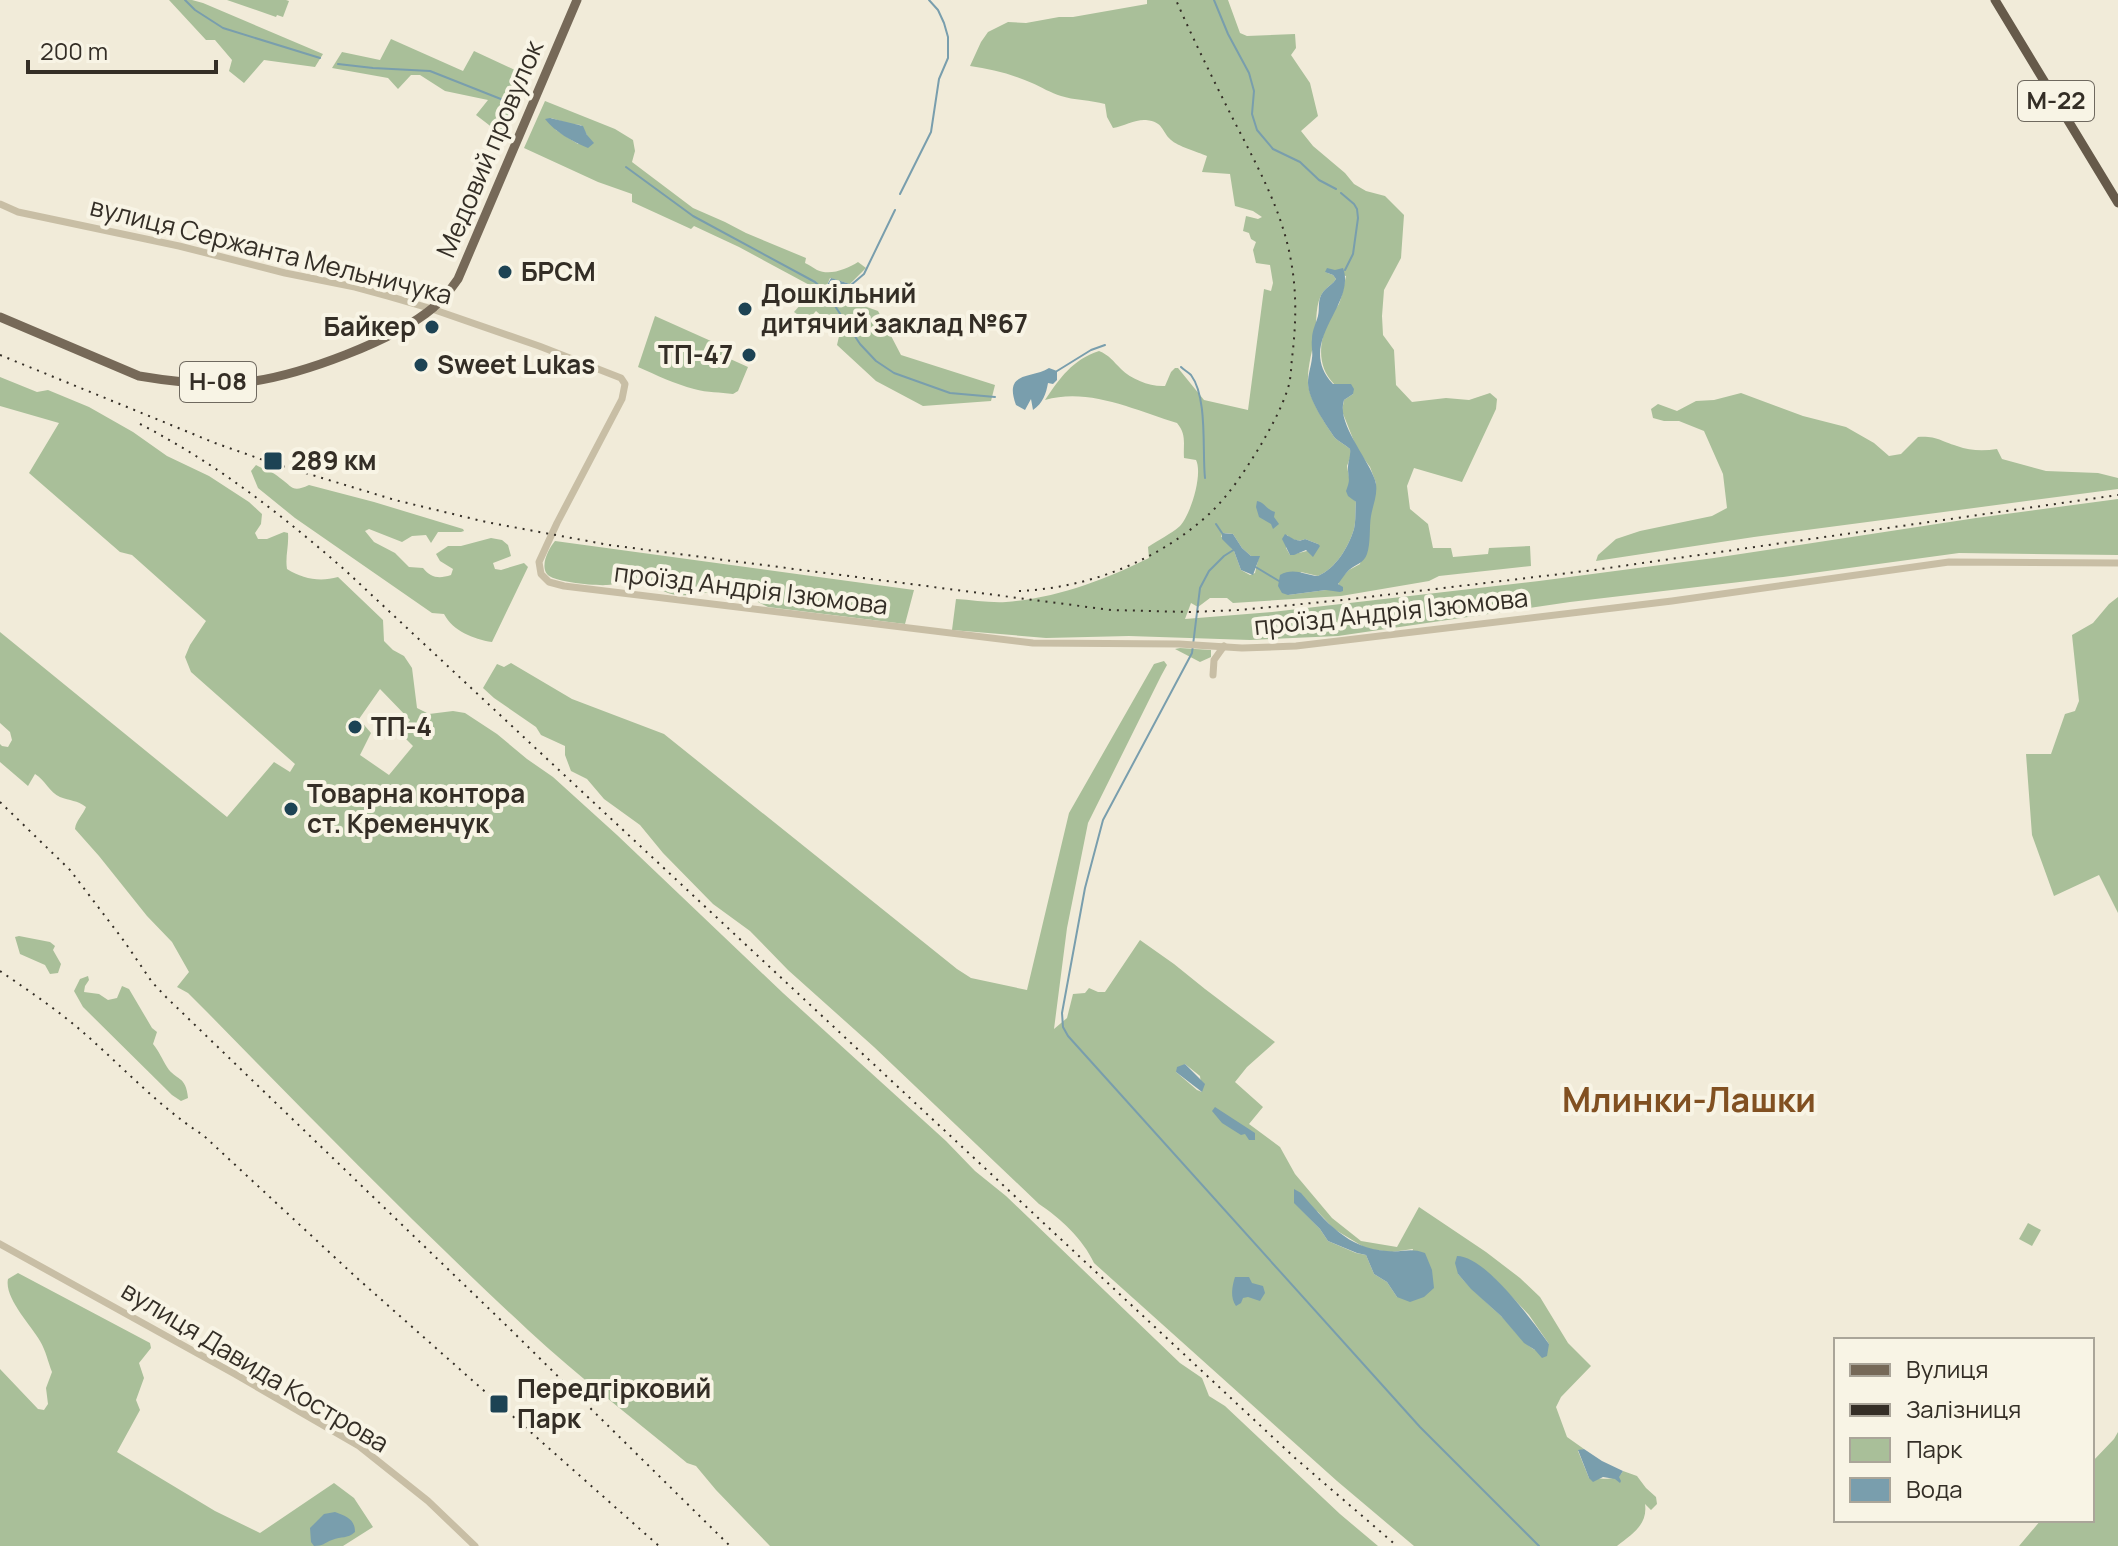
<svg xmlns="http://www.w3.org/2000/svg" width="2118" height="1546" viewBox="0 0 2118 1546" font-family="Manrope,sans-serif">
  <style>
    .green { fill: #a9bf99; fill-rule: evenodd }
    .water { fill: #799ead }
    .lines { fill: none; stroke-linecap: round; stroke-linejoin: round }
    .stream { stroke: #799ead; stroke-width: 2 }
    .tertiary { stroke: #c8bea5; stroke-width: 7 }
    .primary { stroke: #766958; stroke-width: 9 }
    .trunk { stroke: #665a4a; stroke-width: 9 }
    .rail { stroke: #342e26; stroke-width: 2; stroke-dasharray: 2 6; stroke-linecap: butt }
    .poi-dot { fill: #1d4354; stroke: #f8f4e5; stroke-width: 3 }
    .labels { text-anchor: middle; stroke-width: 8; stroke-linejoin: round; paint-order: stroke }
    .shield { fill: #f8f4e5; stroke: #6f695f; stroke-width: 2 }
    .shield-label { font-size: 24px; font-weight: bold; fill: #342e26 }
    .street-label { font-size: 26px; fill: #342e26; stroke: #f8f4e5 }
    .poi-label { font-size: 26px; font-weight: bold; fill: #342e26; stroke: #f8f4e5; text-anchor: start }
    .district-label { font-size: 34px; font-weight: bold; fill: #815021; stroke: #f8f4e5 }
  </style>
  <rect width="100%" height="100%" fill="#f1ebd9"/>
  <!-- green -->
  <g class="green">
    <polygon points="169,0 192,0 203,3 323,54 315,67 264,60 244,83 229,71 232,60 215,40 206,40"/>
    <polygon points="227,0 286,0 289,1 283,17 277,15 276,17"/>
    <path d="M1147,0H1228L1240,33L1247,36L1295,34L1296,48L1291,55L1310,83L1318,116L1301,131L1313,146L1345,173L1354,184L1366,191L1385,196L1404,215L1401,258L1384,290L1382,316L1383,335L1394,350L1396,385L1412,402L1446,398L1469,400L1490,393L1497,399L1496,409L1462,482L1414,468L1407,486L1410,509L1428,524L1433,548H1451L1453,557L1488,554L1489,548L1530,546L1531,566L1439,576L1429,581L1341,596L1233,603L1227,598H1210L1198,607L1191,603L1185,619L1272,612L1539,581L1714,558L1976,518L2118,499V555L1959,553L1783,577L1570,602L1338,636L1250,640L1129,636L1046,638L952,630L956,599C972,600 990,603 1006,602C1057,598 1104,580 1149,558L1148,547C1158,540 1171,534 1180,526C1191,514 1203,474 1196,460L1184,458C1183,444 1187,435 1177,423C1135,410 1088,387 1045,400C1060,378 1072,360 1099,351C1109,355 1113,361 1121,369C1131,379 1150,387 1165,386L1171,372L1175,368H1178L1204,400L1248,410L1264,289L1271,291L1273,283L1270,265L1256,263L1253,250L1256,242L1251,239L1249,233L1243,231L1246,216L1258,219L1262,217L1253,211L1235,206L1230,174L1202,172L1207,156C1198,152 1177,146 1171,140C1161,131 1164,122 1146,120C1136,119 1124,126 1113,128L1107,117L1105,104C1091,100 1073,100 1061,96C1051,93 1041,87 1032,83C1012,74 991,69 970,66L981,42L988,32L1008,22L1026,23L1059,17H1073L1147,4ZM1325,272L1346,276C1344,284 1343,293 1340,301C1338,307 1337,306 1333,312C1320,334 1314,364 1334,384H1350L1353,394L1344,400L1342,411L1357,449L1370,467L1376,483L1360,564L1349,570L1338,581L1339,586L1326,590L1288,595L1301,572L1318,576C1336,568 1348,548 1354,529C1356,521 1355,511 1356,502L1353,499L1347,466L1351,455L1350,449C1346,445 1339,442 1335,438C1326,425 1309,399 1308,383C1307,367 1313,350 1315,334C1317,321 1315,303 1323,292C1327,287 1333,284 1336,279L1333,275ZM1225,533L1233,534L1242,548L1251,556H1259L1255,573L1250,575L1241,570L1234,551L1221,536ZM1287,535C1291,540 1299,542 1305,539L1318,544L1307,551L1290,555L1286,548Z"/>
    <polygon points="391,39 463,71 474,51 528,76 502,135 476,115 488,100 445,91 420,75 411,75 398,89 388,78 332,68 342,52 380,60"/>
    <path d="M545,101L615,129L633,140L635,151L632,162L693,208L725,222L746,233L806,258L805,263C810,265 813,268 817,270C830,276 847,269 858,262L866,268L850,284L830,278L827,285V298L837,304L847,300L878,311L901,355L995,385L991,401L923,406L876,381L837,345L840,332L816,311L807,321L794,312L815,288L739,247L694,226L691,229L632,202V194L598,182L524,148ZM551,118L570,124L581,125L587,135L578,144L556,130Z"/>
    <path d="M655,316L731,350L728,358L748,367L738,391L733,394C720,392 708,393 694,389C675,384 656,375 638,367Z"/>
    <path d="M0,377L37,392L48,390L89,407L133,432L167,456L209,476L249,502L262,514L261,524L255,533L258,539H267L284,532L288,533C289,546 285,557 287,569C303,579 320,582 338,577L383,620L384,641L393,650L404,656L412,668L417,708L429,714L453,711L465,713L497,734L527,759L553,777L617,835L783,993L946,1141L975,1171L1006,1196L1180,1363L1202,1378L1209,1396L1225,1406L1340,1514L1378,1546H770L716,1490L696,1466L687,1463C634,1419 579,1377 528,1330C418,1228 313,1120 208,1013L188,993L177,987L189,972L172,942L147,916L99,856L75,829C76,820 83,815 86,807C77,800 70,801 60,797C50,793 45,780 35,774L28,786L0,762V744L2,746L8,747L12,740L10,732L0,723V632L227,817L274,762L290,772L295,764L191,672L185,657L190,645L206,621L132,555L120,552L29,473L59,423L0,406ZM380,689L410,720L401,734L413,746L389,775L360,755L371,733L359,719Z"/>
    <path d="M1741,393L1803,416L1846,427L1874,443L1889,456L1901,454L1918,437C1938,436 1939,441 1957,446C1970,451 1984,451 1997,449L2002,459L2046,471L2098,473L2118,478V489L1754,537L1596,561L1598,555L1616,539L1640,531L1712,516L1727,508L1723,474L1704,431L1679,421H1664L1653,418L1651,409L1658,404L1677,411L1696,401L1714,400Z"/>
    <path d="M256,465C263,469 274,472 280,478C293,487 292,493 309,485L374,502L463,529L464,531L461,532H438L431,543L426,535L412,536L402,542L369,529L365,531L374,542L395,553L409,567L423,568C431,578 439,579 451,575L453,569L440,561L436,554L448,546H461L491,538L502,540L508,545L511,556L493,563L495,569L501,570L524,563L528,567L492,642C473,639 453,631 444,614L432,613L295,518L258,488L251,471Z"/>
    <path d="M555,541L914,590L905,624L768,607L744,595H732L726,590C709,590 694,597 677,595C659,593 648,578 631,578C622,578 616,585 607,585C597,586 552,582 547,574C540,565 549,548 555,541Z"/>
    <polygon points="2118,597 2118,913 2099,875 2054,896 2032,835 2026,754 2051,754 2065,714 2075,711 2079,701 2072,635 2093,623 2109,604"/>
    <polygon points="1180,648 1211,650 1211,657 1200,662 1175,649"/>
    <path d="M1164,661L1167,665L1161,676L1088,823L1067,928L1054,1029L1067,1018L1073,994L1085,993L1089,988L1098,992H1105L1140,940L1174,964L1205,989L1275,1042L1247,1067L1235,1082L1263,1107L1249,1124L1280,1147L1295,1174L1332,1218L1361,1241L1397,1247L1419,1207L1486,1252L1520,1278L1540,1297L1568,1343L1591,1366L1561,1397L1556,1407L1567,1437L1584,1449L1578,1451L1589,1478C1602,1477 1616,1483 1623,1471L1637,1476L1646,1488L1656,1497L1657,1504L1651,1510L1645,1504C1648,1525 1632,1534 1617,1546H1414L1337,1481L1094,1263C1083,1239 1060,1218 1039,1204L874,1047L788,970L750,931L713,904L663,853L640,825L604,799L587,779L571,771L565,755V746L541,735L536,727L494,698L483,688L497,664L504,667L511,663L572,699L664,734L957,969L971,978L1027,990L1069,813L1154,664ZM1185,1064L1200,1076L1202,1092L1197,1090L1176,1072ZM1295,1198L1318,1212L1334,1229L1367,1249L1392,1252L1413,1249L1397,1297L1387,1282L1374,1274L1366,1255L1356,1253L1328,1241L1320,1229L1295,1203ZM1458,1274L1493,1277L1529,1315L1549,1344L1535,1350C1520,1341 1512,1326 1499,1314C1485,1301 1471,1289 1458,1274Z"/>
    <polygon points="19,936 50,942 55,946 53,950 61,964 58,973 50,974 45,965 20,954 15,937"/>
    <path d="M88,976L89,980L85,986L84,992L99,994L108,1000L117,998L122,986L129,989L152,1028L157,1032L153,1044C159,1051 162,1059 167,1067C176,1081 186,1075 188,1098L181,1101L172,1095L83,1007L74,991L80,979Z"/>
    <polygon points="2028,1223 2041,1230 2032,1246 2019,1239"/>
    <path d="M18,1273L150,1343L151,1348L139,1363L144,1378L136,1400L140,1410L117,1452L215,1511L260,1533L334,1483L354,1498L373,1527L343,1546H0V1369L38,1409L44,1410L48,1404L46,1388L52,1372C48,1362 46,1351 40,1341C31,1325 4,1298 8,1279Z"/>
    <polygon points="2118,1432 2118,1546 2019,1546 2041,1520 2092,1520 2092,1462 2114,1439"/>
  </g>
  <!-- water -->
  <g class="water">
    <path d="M550,118L583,126L587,135L594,143L588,148C573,142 555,132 545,119Z"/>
    <path d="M1327,268L1335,270L1343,268C1357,305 1294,342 1333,384H1351L1354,389L1353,394L1344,400C1336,423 1368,458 1375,480C1379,492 1373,504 1371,516C1369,528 1371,542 1367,554C1364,563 1356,564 1349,570C1345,574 1341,580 1338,584L1343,587V591L1340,592L1326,590L1288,595L1282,593L1278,586L1280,575C1294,567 1304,575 1318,576C1336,568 1348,548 1354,529C1356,521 1355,511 1356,502L1348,496L1346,491C1351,478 1348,480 1348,467C1348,461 1351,456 1350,449C1346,445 1339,442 1335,438C1326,425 1308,399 1308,383C1308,374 1311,367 1312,358C1313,352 1311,346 1312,339C1312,331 1316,323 1318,316C1320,308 1317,300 1323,292C1327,287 1333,284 1336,279L1333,275L1325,272Z"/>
    <polygon points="831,278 850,284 852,288 847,300 834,304 828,302 827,285"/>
    <path d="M1049,368L1057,371V380L1053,384L1048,383C1046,394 1043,403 1033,410L1031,399L1025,410L1016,405C1003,370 1033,379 1049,368Z"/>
    <path d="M1257,501C1264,502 1267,510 1275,512L1274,517L1279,524L1273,529L1271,524L1259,517L1256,507Z"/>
    <polygon points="1222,533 1233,534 1242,548 1251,556 1260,556 1253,575 1241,570 1234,551 1222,539"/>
    <path d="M1285,534C1292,538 1297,543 1305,539L1318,544L1320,546L1313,557L1306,550L1294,555H1290L1282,539Z"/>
    <polygon points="1185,1064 1205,1084 1202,1092 1176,1072 1177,1067"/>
    <polygon points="1215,1107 1255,1133 1255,1140 1249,1140 1245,1134 1241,1135 1222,1123 1212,1111"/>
    <path d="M1294,1189L1301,1193C1325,1221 1348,1249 1387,1251C1403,1253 1409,1247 1425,1253L1432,1270L1434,1288L1424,1297L1410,1302L1397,1297L1387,1282L1374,1274L1366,1255L1357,1253L1328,1241L1320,1229L1294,1203Z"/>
    <path d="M1457,1256C1486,1256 1533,1322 1549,1344L1547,1356L1542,1358L1535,1350L1524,1343L1501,1316L1471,1289L1458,1274L1455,1263Z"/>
    <path d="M1235,1277H1249L1252,1283L1263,1286L1265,1293L1260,1301L1248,1297L1243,1298L1241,1303L1236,1306C1230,1298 1232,1286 1235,1277Z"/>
    <polygon points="1584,1449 1602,1461 1623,1471 1619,1477 1621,1481 1620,1483 1615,1479 1603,1477 1593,1482 1589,1478 1578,1450"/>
    <path d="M335,1512C346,1516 355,1519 355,1532C347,1539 342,1536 332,1540C324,1543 323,1546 314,1546L311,1542L310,1528L324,1514Z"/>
  </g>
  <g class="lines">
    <!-- stream -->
    <g class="stream">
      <polyline points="185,0 195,10 223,28 320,58"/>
      <polyline points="1214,0 1228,34 1249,73 1254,91 1252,114 1257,130 1273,149 1300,162 1319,180 1336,189"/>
      <polyline points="338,64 373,68 430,71 511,103"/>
      <polyline points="626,167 693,216 815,282 828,294"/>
      <polyline points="1341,193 1354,204 1357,209 1358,218 1353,254 1345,270"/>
      <polyline points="900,194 931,132 939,79 948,58 948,37 944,23 938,10 929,0"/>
      <polyline points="851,285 864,274 895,210"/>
      <polyline points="833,303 860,344 876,361 894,373 950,393 995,397"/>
      <path d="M1181,367C1184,370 1188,372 1191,375C1208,398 1202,451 1205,478"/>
      <polyline points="1057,371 1091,350 1105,345"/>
      <polyline points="1216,524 1222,533"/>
      <polyline points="1235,549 1224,556 1209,571 1200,588 1192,653 1103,820 1085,888 1062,1013 1063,1027 1068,1036 1420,1427 1539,1546"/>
      <polyline points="1254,566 1279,581"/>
    </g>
    <!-- tertiary -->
    <g class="tertiary">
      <polyline points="0,204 18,212 179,246 285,273 355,287 388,296 432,309 539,346 621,378 625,384 622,399 557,523 539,562 541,574 549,582 564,586 1033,643 1179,644 1242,648 1296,646 1672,601 1949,562 2118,563"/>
      <polyline points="1213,675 1214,660 1224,646"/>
      <polyline points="0,1244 233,1373 359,1446 428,1501 475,1546"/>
    </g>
    <!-- primary -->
    <path class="primary" d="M0,317L139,376C174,382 213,386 248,382C301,375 394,341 434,307C444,298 451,289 458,279L577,0"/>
    <!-- trunk -->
    <polyline class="trunk" points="1995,0 2118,203"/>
    <!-- rail -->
    <g class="rail">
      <polyline points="0,355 215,443 269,462 395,500 486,522 609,545 1111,610 1189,612 1240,610 1343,600 1594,570 2118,495"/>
      <path d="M140,424C216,463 282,515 346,571L1295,1458L1397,1546"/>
      <path d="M1019,591C1088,588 1155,562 1207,516C1228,497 1244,472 1259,448C1270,429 1281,410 1288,388C1291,379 1291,368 1292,358C1296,326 1297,293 1291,261C1282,209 1255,162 1231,115C1212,77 1193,39 1176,0"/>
      <polyline points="0,802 70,870 124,941 152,982 166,997 510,1329 730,1546"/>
      <path d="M0,971C29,991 59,1011 85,1034C124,1068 159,1107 203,1135L357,1278L659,1546"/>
    </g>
  </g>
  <!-- markers -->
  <g class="poi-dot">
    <circle cx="505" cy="272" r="8"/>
    <circle cx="745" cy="309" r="8"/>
    <circle cx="432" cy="327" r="8"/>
    <circle cx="749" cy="355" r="8"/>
    <circle cx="421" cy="365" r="8"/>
    <rect x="263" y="451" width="20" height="20" rx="4"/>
    <circle cx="355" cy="727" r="8"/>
    <circle cx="291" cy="809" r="8"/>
    <rect x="489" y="1394" width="20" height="20" rx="4"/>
  </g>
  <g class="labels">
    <!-- shield labels -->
    <g class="shield">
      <rect x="2018" y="81" width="76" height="40" rx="6"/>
      <rect x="180" y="362" width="76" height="40" rx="6"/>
    </g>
    <g class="shield-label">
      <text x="2056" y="109">М-22</text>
      <text x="218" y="390">Н-08</text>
    </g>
    <!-- street labels -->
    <g class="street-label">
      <text transform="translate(490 149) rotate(-67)" y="9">Медовий провулок</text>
      <text transform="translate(271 251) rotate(14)" y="9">вулиця Сержанта Мельничука</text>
      <text transform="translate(751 589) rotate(7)" y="9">проїзд Андрія Ізюмова</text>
      <text transform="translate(1391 612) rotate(-6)" y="9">проїзд Андрія Ізюмова</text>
      <text transform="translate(255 1367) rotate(31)" y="9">вулиця Давида Кострова</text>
    </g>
    <!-- poi labels -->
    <g class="poi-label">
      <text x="521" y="281">БРСМ</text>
      <text x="761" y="303">Дошкільний<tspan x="761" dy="30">дитячий заклад №67</tspan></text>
      <text x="416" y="336" text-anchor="end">Байкер</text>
      <text x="733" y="364" text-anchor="end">ТП-47</text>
      <text x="437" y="374">Sweet Lukas</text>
      <text x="291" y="470">289 км</text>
      <text x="371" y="736">ТП-4</text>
      <text x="307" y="803">Товарна контора<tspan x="307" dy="30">ст. Кременчук</tspan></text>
      <text x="517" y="1398">Передгірковий<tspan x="517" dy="30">Парк</tspan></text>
    </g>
    <!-- district labels -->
    <g class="district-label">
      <text x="1689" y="1112">Млинки-Лашки</text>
    </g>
  </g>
  <!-- legend -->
  <rect x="1834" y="1338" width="260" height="184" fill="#f8f4e5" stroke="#aaa599" stroke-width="2"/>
  <rect x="1850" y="1364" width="40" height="12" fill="#766958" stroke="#aaa599" stroke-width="2"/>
  <text x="1906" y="1378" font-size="24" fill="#342e26">Вулиця</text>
  <rect x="1850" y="1404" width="40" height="12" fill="#342e26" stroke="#aaa599" stroke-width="2"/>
  <text x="1906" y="1418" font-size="24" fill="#342e26">Залізниця</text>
  <rect x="1850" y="1438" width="40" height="24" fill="#a9bf99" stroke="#aaa599" stroke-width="2"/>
  <text x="1906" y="1458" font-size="24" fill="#342e26">Парк</text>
  <rect x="1850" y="1478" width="40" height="24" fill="#799ead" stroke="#aaa599" stroke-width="2"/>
  <text x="1906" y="1498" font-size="24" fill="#342e26">Вода</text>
  <!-- scale -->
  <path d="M28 60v12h188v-12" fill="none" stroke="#342e26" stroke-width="4"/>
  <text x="40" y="60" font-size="24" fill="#342e26" stroke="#f8f4e5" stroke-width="6" paint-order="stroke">200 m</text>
</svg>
